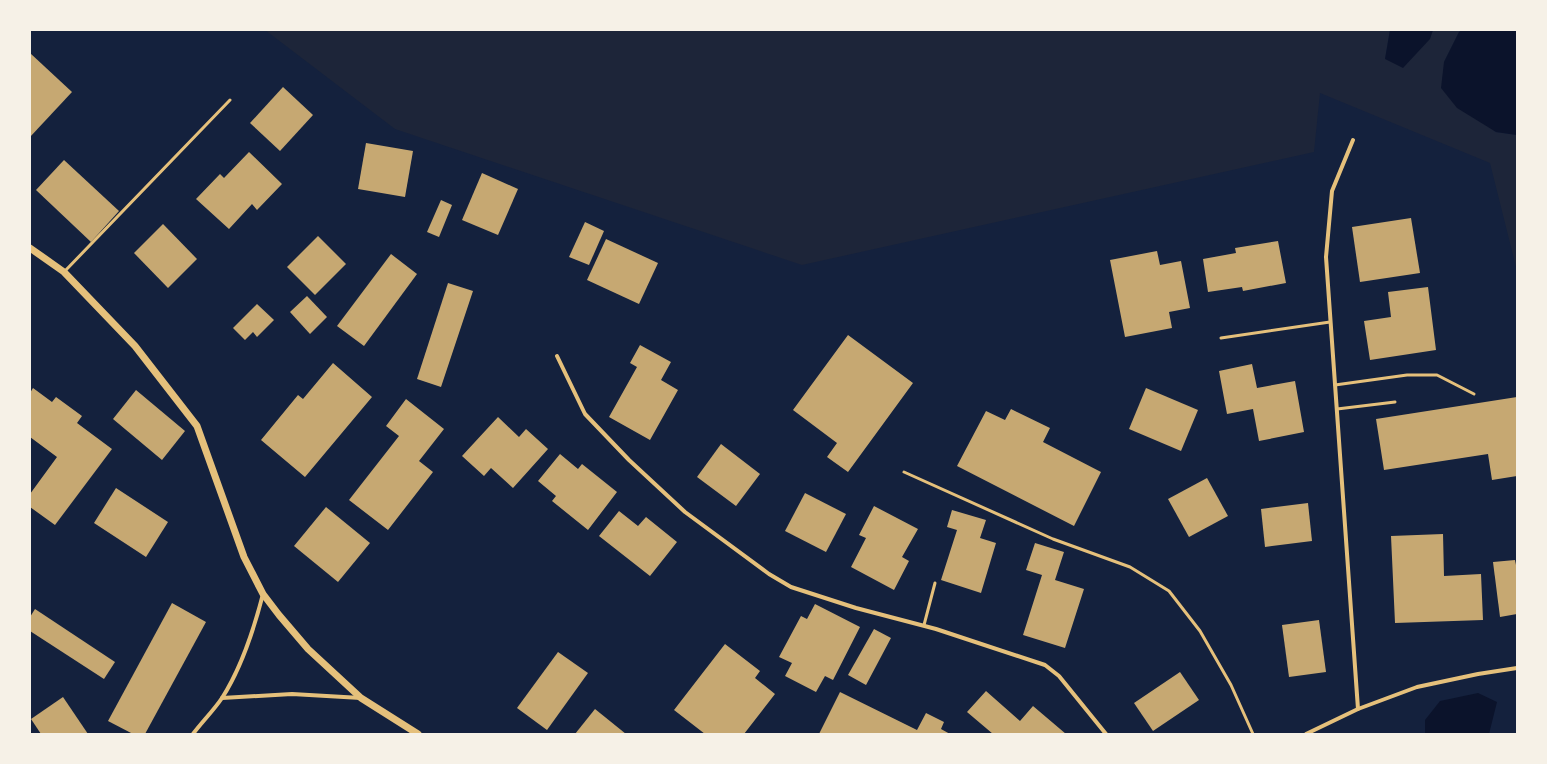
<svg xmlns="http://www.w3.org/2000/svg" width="1547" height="764" viewBox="0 0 1547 764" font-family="'IBM Plex Sans',sans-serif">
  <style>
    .green { fill: #1d2539 }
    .water { fill: #0b132b }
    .building { fill: #c6a872 }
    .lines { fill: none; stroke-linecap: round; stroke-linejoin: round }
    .service { stroke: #e5c07b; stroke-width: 3 }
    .minor { stroke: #e5c07b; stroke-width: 4 }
    .tertiary { stroke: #e5c07b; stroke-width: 7 }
  </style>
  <rect width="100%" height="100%" fill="#14213d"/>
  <!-- green -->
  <polygon class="green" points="265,30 1390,30 1385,59 1429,39 1433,30 1462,30 1459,32 1444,62 1495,132 1517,135 1517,271 1490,163 1320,93 1314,152 802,265 395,129"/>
  <!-- water -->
  <g class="water">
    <polygon points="1390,30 1433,30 1430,39 1403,68 1385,59"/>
    <polygon points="1462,30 1517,30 1517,135 1496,132 1457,108 1441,88 1444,62 1459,32"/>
    <polygon points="1478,693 1497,702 1489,734 1425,734 1425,720 1440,701"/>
  </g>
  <!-- building -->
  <g class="building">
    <polygon points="30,53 72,92 30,137"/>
    <polygon points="283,87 313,115 280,151 250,123"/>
    <polygon points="366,143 413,151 405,197 358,189"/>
    <polygon points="249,152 282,184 257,210 252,204 229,229 196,199 220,174 224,178"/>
    <polygon points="64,160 119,211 91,242 36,190"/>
    <polygon points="482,173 518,189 498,235 462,220"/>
    <polygon points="441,200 452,205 439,237 427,232"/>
    <polygon points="1411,218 1420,273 1360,282 1352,227"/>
    <polygon points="585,222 604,231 589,265 569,257"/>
    <polygon points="163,224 197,259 168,288 134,253"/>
    <polygon points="318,236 346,264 315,295 287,267"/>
    <polygon points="606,239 658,263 639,304 587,280"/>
    <polygon points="1278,241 1286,283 1243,291 1242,287 1208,292 1203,259 1236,253 1235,248"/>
    <polygon points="1157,251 1160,265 1181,261 1190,308 1169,312 1172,328 1125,337 1110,260"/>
    <polygon points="391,254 417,274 364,346 337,326"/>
    <polygon points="448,283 473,291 441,387 417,379"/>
    <polygon points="1428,287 1436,350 1370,360 1364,321 1391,317 1388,292"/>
    <polygon points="307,296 327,317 310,334 290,312"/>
    <polygon points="257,304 274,320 257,337 253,332 245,340 233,328"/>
    <polygon points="848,335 913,383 848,472 827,457 837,443 793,410"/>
    <polygon points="640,345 671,362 661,380 678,390 650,440 609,417 637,367 630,363"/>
    <polygon points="333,363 372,397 305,477 261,440 298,395 303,399"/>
    <polygon points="1252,364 1257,388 1295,381 1304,432 1259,441 1253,409 1227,414 1219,371"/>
    <polygon points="33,388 52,402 56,397 82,416 77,423 112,449 55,525 30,507 30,494 57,457 30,437 30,393"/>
    <polygon points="1146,388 1198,410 1181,451 1129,429"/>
    <polygon points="136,390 185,431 162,460 113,419"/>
    <polygon points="1517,397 1517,476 1492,480 1488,454 1384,470 1376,419"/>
    <polygon points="406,399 444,429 419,461 433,472 388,530 349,500 399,436 386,426"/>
    <polygon points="1011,409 1050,428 1043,442 1101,472 1074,526 957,466 986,411 1005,420"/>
    <polygon points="498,417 519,437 526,429 548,449 513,488 491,468 484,476 462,456"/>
    <polygon points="721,444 760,474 736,506 697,477"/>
    <polygon points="560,454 578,469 582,464 617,492 588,530 552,501 556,496 538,481"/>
    <polygon points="1207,478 1228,516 1189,537 1168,499"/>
    <polygon points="116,488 168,522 146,557 94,523"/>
    <polygon points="805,493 846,514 826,552 785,531"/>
    <polygon points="1308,503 1312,541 1265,547 1261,509"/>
    <polygon points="874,506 918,529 902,557 909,561 894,590 851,567 866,538 859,535"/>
    <polygon points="326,507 370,543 338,582 294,546"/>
    <polygon points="952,510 986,520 980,538 996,543 981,593 941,580 957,530 947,527"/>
    <polygon points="619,511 638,526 646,517 677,542 650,576 599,536"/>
    <polygon points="1443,534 1444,576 1481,574 1483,620 1395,623 1391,536"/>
    <polygon points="1035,543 1064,552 1055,580 1084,589 1065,648 1023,635 1042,575 1026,570"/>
    <polygon points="1515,560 1517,570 1517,614 1500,617 1493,562"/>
    <polygon points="172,603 206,622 145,734 133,734 108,721"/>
    <polygon points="815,604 860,627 833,680 825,676 816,692 785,676 792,663 779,657 801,616 807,619"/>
    <polygon points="35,609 115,662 104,679 30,631 30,617"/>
    <polygon points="1319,620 1326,672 1289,677 1282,625"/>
    <polygon points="874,629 891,638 866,685 848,675"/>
    <polygon points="725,644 760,671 755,678 775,694 744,734 705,734 674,710"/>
    <polygon points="558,652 588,673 547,730 517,708"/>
    <polygon points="1180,672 1199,700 1153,731 1134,703"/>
    <polygon points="986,691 1020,721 1033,706 1066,734 993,734 967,712"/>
    <polygon points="840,692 917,730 926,713 944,722 941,729 950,734 819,734"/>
    <polygon points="63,697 88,734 41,734 31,719"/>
    <polygon points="595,709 626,734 575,734"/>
  </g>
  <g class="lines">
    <!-- service -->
    <g class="service">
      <polyline points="64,272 230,100"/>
      <polyline points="1221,338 1330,322"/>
      <polyline points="1335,385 1407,375 1437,375 1474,394"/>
      <polyline points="1337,409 1395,402"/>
      <polyline points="904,472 1053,539 1130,567 1169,591 1200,631 1231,685 1253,734"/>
      <polyline points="924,625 935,583"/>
    </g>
    <!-- minor -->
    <g class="minor">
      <polyline points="1353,140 1332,191 1326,257 1358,709"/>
      <polyline points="557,356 585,414 629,460 685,512 769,574 791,587 856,608 936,629 1045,665 1059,676 1106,734"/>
      <polyline points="222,698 292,694 361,698"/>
      <path d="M193,734C202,722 214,710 222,698C242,667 254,629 263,594"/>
      <polyline points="1306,734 1358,709 1417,687 1478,674 1517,668"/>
    </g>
    <!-- tertiary -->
    <polyline class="tertiary" points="30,248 64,272 135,346 197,426 244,557 263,594 279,615 308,649 361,698 418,734"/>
  </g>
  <!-- border -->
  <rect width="1547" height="764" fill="none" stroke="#f6f1e7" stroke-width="62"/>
</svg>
